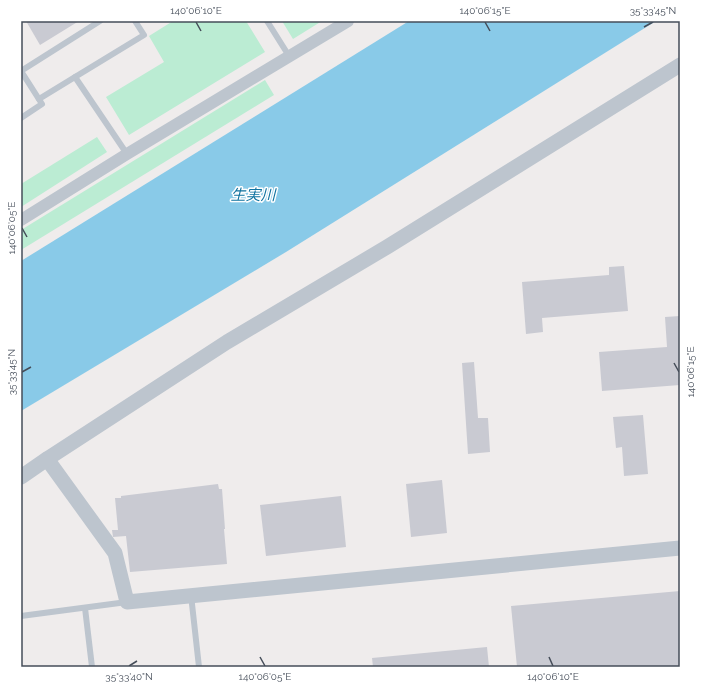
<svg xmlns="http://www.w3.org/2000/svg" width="701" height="688" viewBox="0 0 701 688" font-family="Raleway,'Noto Sans JP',sans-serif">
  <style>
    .green { fill: #bbecd3 }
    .water { fill: #89cae8 }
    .building { fill: #c9cad2 }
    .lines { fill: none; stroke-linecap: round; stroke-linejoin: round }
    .service { stroke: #bdc5ce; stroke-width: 6 }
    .minor { stroke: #bdc5ce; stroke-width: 12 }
    .tertiary { stroke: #bdc5ce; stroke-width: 15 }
    .ticks { fill: none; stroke: #454d59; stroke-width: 1.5 }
    .labels { text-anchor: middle; stroke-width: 3; stroke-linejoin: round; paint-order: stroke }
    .water-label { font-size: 15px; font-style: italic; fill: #1173a0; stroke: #fff }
    .neatline { fill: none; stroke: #454d59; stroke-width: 1.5 }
    .ticks-label { font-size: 10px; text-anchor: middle; fill: #454d59 }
  </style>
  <rect width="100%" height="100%" fill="#efecec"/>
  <!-- green -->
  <g class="green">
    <polygon points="173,21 246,21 265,52 129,135 106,97 164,62 149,36"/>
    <polygon points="282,21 322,21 293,39"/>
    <polygon points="265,80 274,95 21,250 21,230"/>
    <polygon points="97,137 107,152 21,207 21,184"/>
  </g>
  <!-- water -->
  <polygon class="water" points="409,21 656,21 286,252 21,411 21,261"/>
  <!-- building -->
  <g class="building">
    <polygon points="26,21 79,21 40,45"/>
    <polygon points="624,266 628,311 542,318 543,332 526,334 522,282 609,275 609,267"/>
    <polygon points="680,316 680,385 602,391 599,352 667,347 665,317"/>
    <polygon points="474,362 478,418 488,418 490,452 468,454 462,363"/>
    <polygon points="643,415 648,474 624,476 622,447 616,448 613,417"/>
    <polygon points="442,480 447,533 411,537 406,484"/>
    <polygon points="218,484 219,489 222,489 225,529 224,529 227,564 130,572 126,536 113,537 112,530 118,530 115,498 121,498 121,496"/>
    <polygon points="341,496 346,547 266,556 260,505"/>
    <polygon points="680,591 680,667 517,667 511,606"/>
    <polygon points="487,647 489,667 373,667 372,658"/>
  </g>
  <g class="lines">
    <!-- service -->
    <g class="service">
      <polyline points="267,21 289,56"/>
      <polyline points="21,71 100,21"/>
      <polyline points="21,71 42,104 21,118"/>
      <polyline points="75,77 144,35 135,21"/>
      <polyline points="39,99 75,77 127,154"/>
      <polyline points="191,595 199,667"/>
      <polyline points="85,608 92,667"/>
      <polyline points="21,616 127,602"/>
    </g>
    <!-- minor -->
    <polyline class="minor" points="21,220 127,154 348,21"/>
    <!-- tertiary -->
    <g class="tertiary">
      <polyline points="47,459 115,553 127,602 680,548"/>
      <polyline points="21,477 47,459 227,342 387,247 680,65"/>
    </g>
  </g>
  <!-- ticks -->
  <path class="ticks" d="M196,22L201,31M485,22L490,31M644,27L653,22M22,228L27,237M674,363L679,372M22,372L31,367M260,657L265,666M549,657L553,666M129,666L137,661"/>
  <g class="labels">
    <!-- water labels -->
    <g class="water-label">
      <text x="253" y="200">生実川</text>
    </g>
  </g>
  <!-- border -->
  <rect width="701" height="688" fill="none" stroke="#ffffff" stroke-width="44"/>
  <rect x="22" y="22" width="657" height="644" class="neatline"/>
  <g class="ticks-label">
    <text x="196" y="14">140°06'10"E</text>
    <text x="485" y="14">140°06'15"E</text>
    <text x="653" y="14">35°33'45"N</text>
    <text transform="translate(11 228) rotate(-90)" y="4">140°06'05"E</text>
    <text transform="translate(690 372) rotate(-90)" y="4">140°06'15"E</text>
    <text transform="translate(11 372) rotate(-90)" y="4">35°33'45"N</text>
    <text x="129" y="680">35°33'40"N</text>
    <text x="265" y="680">140°06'05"E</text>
    <text x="553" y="680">140°06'10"E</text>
  </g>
</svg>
